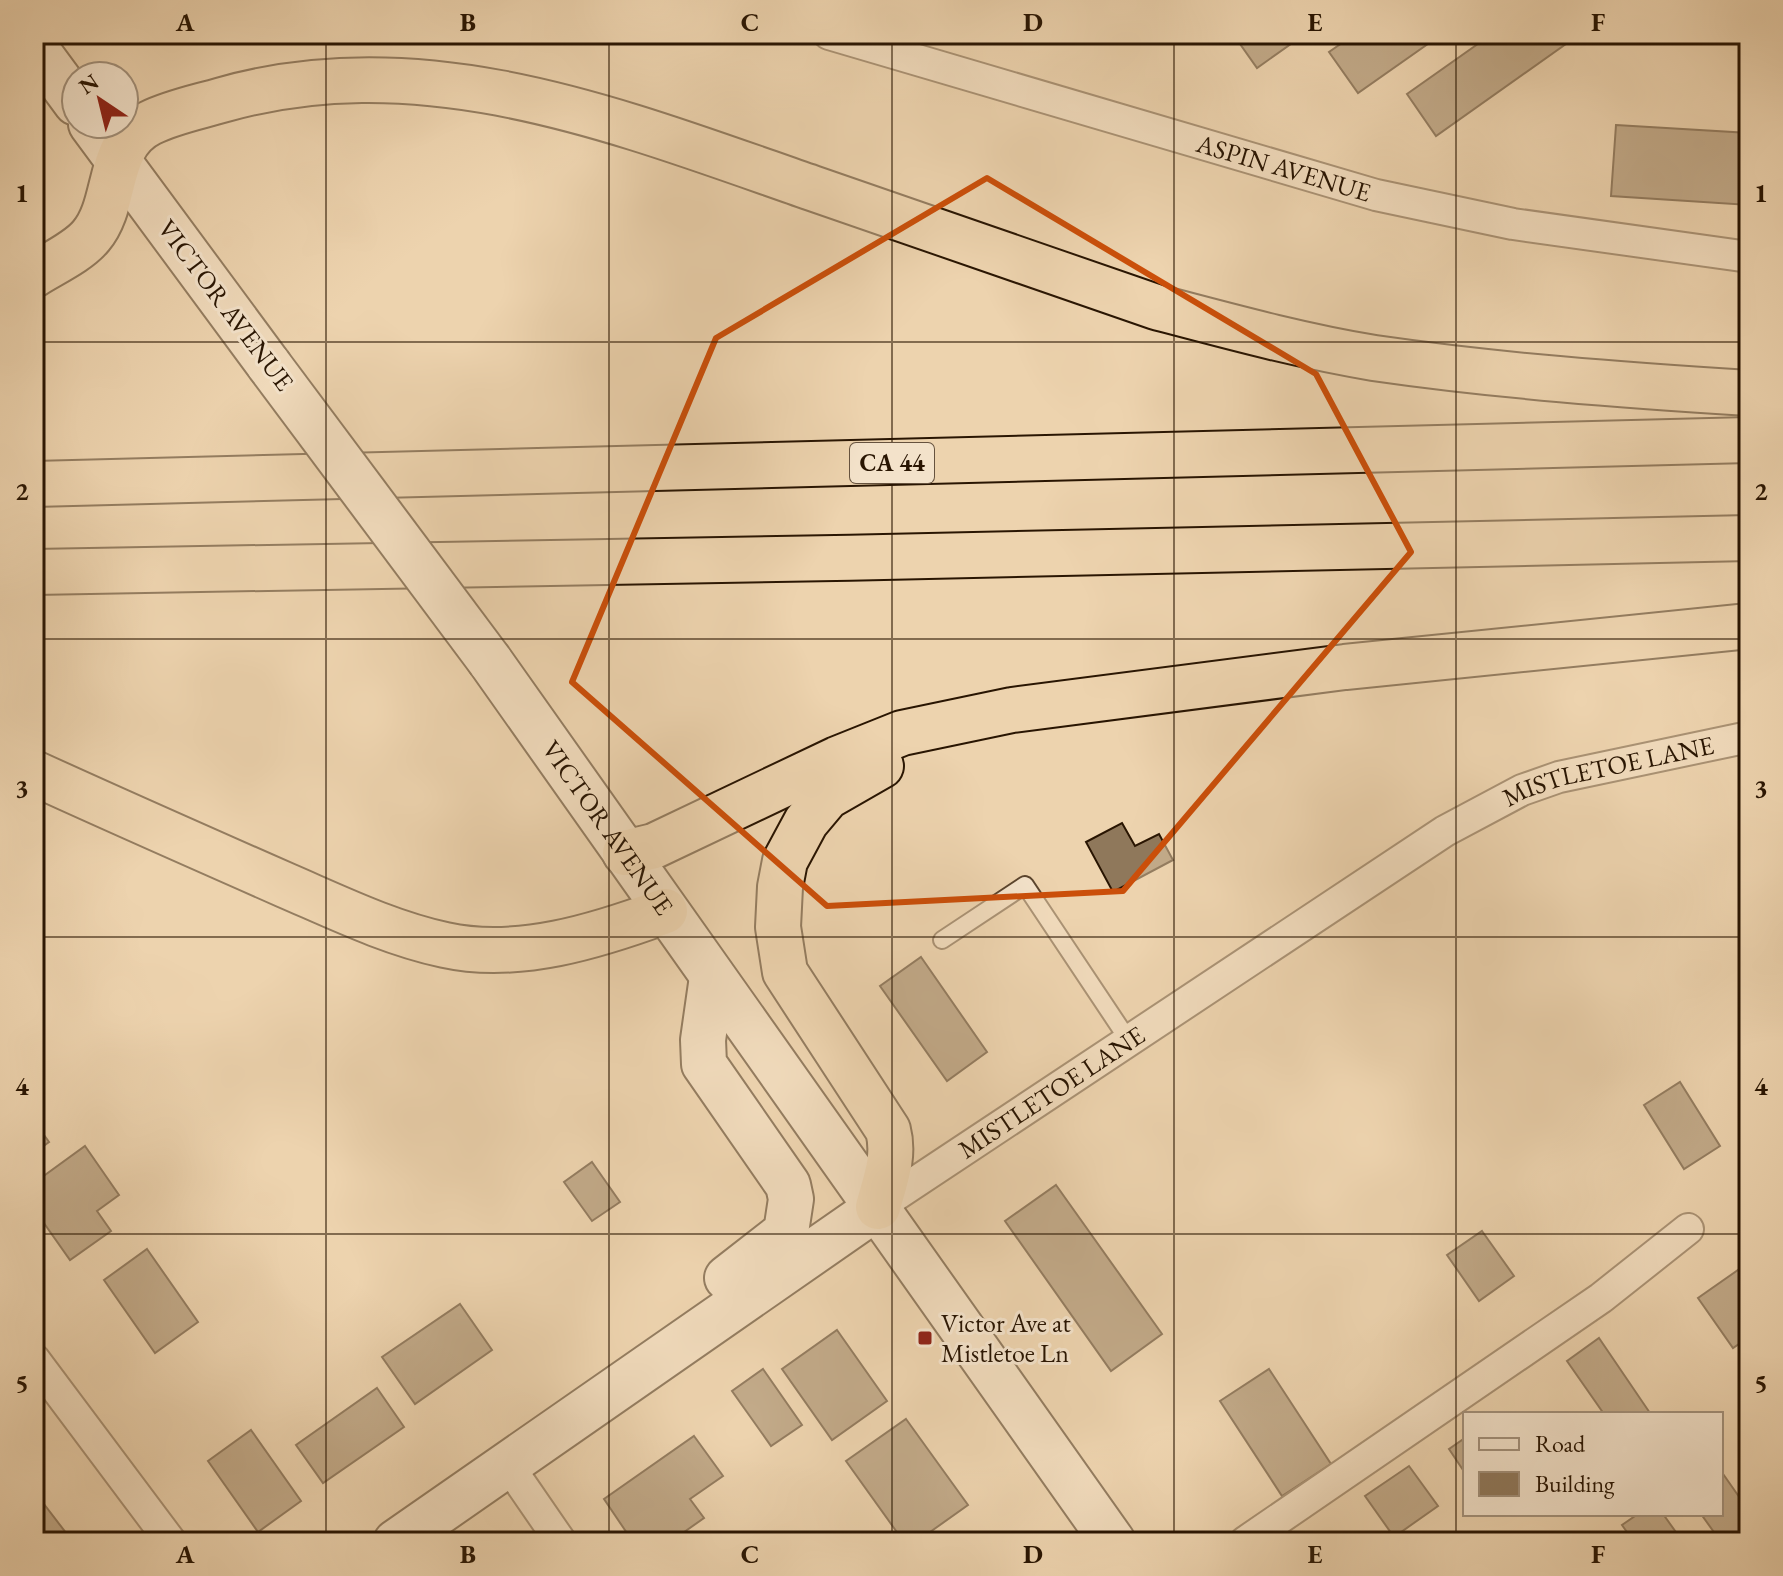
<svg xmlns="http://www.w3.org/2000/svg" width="1783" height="1576" viewBox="0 0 1783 1576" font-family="'EB Garamond',serif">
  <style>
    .building { fill: #8f785b; stroke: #291502; stroke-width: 2 }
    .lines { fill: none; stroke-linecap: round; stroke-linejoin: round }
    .lane-casing { stroke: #5a442d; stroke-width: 20 }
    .street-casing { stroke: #5a442d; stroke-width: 34 }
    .secondary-casing { stroke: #291502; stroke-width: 48 }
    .highway-casing { stroke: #291502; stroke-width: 48 }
    .lane { stroke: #f3e2ca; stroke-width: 16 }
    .street { stroke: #f3e2ca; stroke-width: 30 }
    .secondary { stroke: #f3e2ca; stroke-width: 44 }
    .highway { stroke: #edd3ae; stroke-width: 44 }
    .secondary-bridge-casing { stroke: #291502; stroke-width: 48; stroke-linecap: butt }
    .secondary-bridge { stroke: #f3e2ca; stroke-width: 44 }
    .marked { fill: none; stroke: #cb4f0a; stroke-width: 6; stroke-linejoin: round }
    .grid { fill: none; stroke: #291502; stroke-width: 2; stroke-opacity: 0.55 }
    .poi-dot { fill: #8f2418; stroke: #f3e2ca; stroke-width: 3 }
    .labels { text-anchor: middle; stroke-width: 6; stroke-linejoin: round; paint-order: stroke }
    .shield { fill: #f3e2ca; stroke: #66523e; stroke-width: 2 }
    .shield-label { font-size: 24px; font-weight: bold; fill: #291502 }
    .street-label { font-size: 26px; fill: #291502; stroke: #f3e2ca }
    .poi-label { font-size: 26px; fill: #291502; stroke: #f3e2ca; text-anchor: start }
    .neatline { fill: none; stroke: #291502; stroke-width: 3 }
    .grid-label { font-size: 26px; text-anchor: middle; font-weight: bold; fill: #291502 }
  </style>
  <rect width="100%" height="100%" fill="#edd3ae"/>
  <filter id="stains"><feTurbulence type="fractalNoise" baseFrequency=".0025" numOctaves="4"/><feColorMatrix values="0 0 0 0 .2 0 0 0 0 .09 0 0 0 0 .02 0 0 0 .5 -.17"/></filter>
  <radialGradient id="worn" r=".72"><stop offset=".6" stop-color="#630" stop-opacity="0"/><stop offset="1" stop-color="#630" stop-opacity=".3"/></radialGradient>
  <!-- building -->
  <g class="building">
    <polygon points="1233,34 1305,34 1257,68"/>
    <polygon points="1355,34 1442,34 1358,93 1329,52"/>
    <polygon points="1492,34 1580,34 1436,136 1407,94"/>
    <polygon points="1616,125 1749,133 1749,205 1611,196"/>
    <polygon points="1122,823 1135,846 1159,834 1173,860 1113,892 1086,842"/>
    <polygon points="921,957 987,1052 947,1081 880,986"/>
    <polygon points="1680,1082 1720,1146 1684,1169 1644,1105"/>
    <polygon points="34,1121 49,1142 34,1153"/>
    <polygon points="85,1146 119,1195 97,1211 111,1231 70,1260 34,1209 34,1183"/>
    <polygon points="592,1162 620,1202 592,1221 564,1182"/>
    <polygon points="1056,1185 1162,1334 1111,1371 1005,1221"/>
    <polygon points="1482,1231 1514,1276 1479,1301 1447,1255"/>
    <polygon points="147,1249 198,1322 155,1353 104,1280"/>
    <polygon points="1738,1270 1749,1286 1749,1337 1733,1348 1698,1298"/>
    <polygon points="460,1304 492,1350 415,1404 382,1357"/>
    <polygon points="837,1330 887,1401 832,1440 782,1369"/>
    <polygon points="1599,1338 1650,1413 1648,1414 1604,1414 1567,1361"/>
    <polygon points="763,1369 802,1425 771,1446 732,1391"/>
    <polygon points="1269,1369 1331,1464 1282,1496 1220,1401"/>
    <polygon points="377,1388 404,1427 323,1483 296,1445"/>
    <polygon points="906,1419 968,1505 916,1542 904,1542 846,1461"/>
    <polygon points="251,1430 301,1501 258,1532 208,1461"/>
    <polygon points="694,1436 723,1476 690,1499 704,1518 670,1542 633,1542 604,1499"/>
    <polygon points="1465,1438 1465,1473 1449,1449"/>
    <polygon points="1409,1466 1438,1506 1394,1537 1365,1496"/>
    <polygon points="1721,1471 1749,1511 1749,1542 1740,1542 1734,1533 1721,1542 1701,1514 1721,1514"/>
    <polygon points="34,1491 73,1542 34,1542"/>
    <polygon points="1638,1514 1663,1514 1683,1542 1634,1542 1622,1525"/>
  </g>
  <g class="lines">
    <defs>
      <polyline id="lane" points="942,940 1025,885 1129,1041"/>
      <g id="street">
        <path id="s1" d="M829,34L1376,195L1513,224L1749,257"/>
        <path id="s2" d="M878,1207L1445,831L1522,790L1559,777L1749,737"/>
        <polyline points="34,1359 171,1542"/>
        <polyline points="508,1465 561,1542"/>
        <polyline points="1245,1542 1601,1298 1688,1229"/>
      </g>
      <g id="secondary">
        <polyline points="34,46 76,103"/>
        <polyline points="91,124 269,365"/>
        <path id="s3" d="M490,661L1113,1542"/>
        <polyline points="712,977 703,1040 704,1064 788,1185 791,1199 786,1232 727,1278"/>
        <polyline points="396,1542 878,1207"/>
      </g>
      <g id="highway">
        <path d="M34,275C51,264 78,252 91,236C119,203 105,145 150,123C172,112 198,107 222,100C425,42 622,122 812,188C927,228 1041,267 1156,307C1228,326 1301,346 1374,358C1499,376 1623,385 1749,393"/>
        <polyline points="34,484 1749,440"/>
        <path d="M34,572C606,563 1177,552 1749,538"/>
        <path d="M34,773C117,811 201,848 285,885C336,907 389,933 445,945C518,961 597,936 665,911"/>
        <polyline points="625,853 654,846 837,759 902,733 1012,710 1345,667 1749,626"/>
        <path d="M878,1207C885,1181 895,1157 888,1130L785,972L778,927L780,887L785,861L806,822L827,797L881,766"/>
      </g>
    </defs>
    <!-- lane casing -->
    <use href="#lane" class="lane-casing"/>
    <!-- street casing -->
    <use href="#street" class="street-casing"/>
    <!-- secondary casing -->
    <use href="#secondary" class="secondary-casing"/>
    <!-- highway casing -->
    <use href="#highway" class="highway-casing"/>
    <!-- lane -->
    <use href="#lane" class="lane"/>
    <!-- street -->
    <use href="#street" class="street"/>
    <!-- secondary -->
    <use href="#secondary" class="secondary"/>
    <!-- highway -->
    <use href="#highway" class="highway"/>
    <defs>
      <polyline id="secondary-bridge" points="269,365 490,661"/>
    </defs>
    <!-- secondary-bridge casing -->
    <use href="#secondary-bridge" class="secondary-bridge-casing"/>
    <!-- secondary-bridge -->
    <use href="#secondary-bridge" class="secondary-bridge"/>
  </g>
  <!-- marked area -->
  <path d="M0 0H1783V1576H0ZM987,178L1316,374L1411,552L1123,891L827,906L572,682L716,338Z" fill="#edd3ae" fill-opacity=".55" fill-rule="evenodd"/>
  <path class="marked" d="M987,178L1316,374L1411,552L1123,891L827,906L572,682L716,338Z"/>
  <!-- grid -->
  <path class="grid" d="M326,34V1542M609,34V1542M892,34V1542M1174,34V1542M1456,34V1542M34,342H1749M34,639H1749M34,937H1749M34,1234H1749"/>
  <!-- markers -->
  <rect class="poi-dot" x="917" y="1330" width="16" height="16" rx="4"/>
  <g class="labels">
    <!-- shield labels -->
    <rect class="shield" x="850" y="443" width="84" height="40" rx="6"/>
    <g class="shield-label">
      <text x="892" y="471">CA 44</text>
    </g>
    <!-- street labels -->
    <g class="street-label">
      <text dy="9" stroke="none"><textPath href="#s1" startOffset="474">ASPIN AVENUE</textPath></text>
      <text transform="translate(226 305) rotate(53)" y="9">VICTOR AVENUE</text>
      <text dy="9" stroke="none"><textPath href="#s2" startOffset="856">MISTLETOE LANE</textPath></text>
      <text dy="9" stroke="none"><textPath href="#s3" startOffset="204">VICTOR AVENUE</textPath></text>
      <text dy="9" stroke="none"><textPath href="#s2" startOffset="208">MISTLETOE LANE</textPath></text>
    </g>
    <!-- poi labels -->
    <g class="poi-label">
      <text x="941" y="1332">Victor Ave at<tspan x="941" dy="30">Mistletoe Ln</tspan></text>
    </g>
  </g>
  <!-- margin -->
  <rect width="1783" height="1576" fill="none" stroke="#edd3ae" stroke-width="88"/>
  <!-- legend -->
  <rect x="1463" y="1412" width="260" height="104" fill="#f3e2ca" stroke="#a2907a" stroke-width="2"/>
  <rect x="1479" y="1438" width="40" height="12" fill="#f3e2ca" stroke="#a2907a" stroke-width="2"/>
  <text x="1535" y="1452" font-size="24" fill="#291502">Road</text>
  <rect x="1479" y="1472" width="40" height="24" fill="#8f785b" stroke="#a2907a" stroke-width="2"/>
  <text x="1535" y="1492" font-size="24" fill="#291502">Building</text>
  <!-- north arrow -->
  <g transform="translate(100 100) rotate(325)"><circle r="38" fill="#f3e2ca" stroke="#a2907a" stroke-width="2"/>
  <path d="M0-6L14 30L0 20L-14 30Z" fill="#8f2418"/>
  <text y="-12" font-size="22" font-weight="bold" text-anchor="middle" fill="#291502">N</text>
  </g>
  <rect x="44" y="44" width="1695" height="1488" class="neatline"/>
  <g class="grid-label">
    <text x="185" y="31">A</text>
    <text x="468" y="31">B</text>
    <text x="750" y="31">C</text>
    <text x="1033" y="31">D</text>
    <text x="1315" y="31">E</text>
    <text x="1598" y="31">F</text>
    <text x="22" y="202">1</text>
    <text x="1761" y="202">1</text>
    <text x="22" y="500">2</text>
    <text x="1761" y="500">2</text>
    <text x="22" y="797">3</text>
    <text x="1761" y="797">3</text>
    <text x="22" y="1095">4</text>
    <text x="1761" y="1095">4</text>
    <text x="22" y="1392">5</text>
    <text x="1761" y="1392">5</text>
    <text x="185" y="1563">A</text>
    <text x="468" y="1563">B</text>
    <text x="750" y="1563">C</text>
    <text x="1033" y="1563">D</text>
    <text x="1315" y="1563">E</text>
    <text x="1598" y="1563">F</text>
  </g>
  <rect width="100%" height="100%" filter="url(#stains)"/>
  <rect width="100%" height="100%" fill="url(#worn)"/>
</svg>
